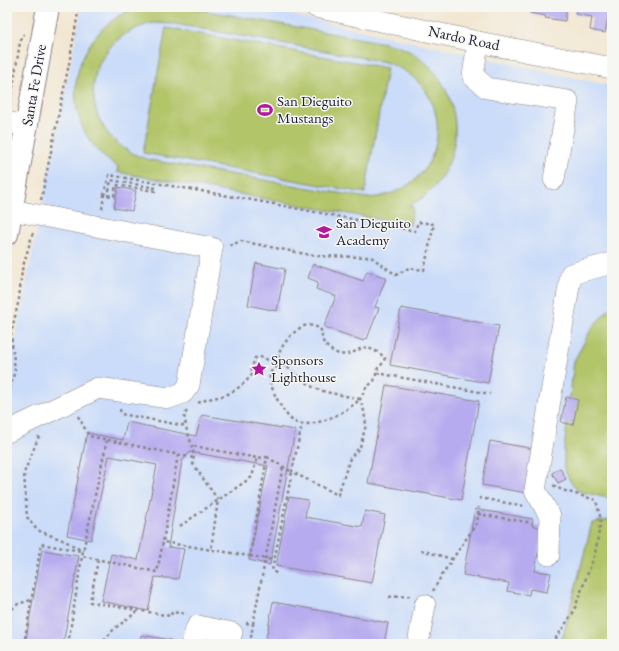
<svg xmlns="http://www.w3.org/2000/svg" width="619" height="651" viewBox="0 0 619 651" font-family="'EB Garamond',serif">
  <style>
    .built { fill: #cadcf9 }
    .green { fill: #b2c569; stroke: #6a7452; fill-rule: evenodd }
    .building { fill: #b6abef }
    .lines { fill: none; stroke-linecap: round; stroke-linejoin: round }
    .minor-casing { stroke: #8a8486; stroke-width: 22 }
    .major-casing { stroke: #8a8486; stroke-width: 24 }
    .path { stroke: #8a8486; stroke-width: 2.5; stroke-dasharray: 3 3; stroke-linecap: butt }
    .minor { stroke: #fff; stroke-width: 21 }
    .major { stroke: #fff; stroke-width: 22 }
    .labels { text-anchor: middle; stroke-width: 3; stroke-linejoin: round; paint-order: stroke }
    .street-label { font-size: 15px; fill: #22223b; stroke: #f6f6f2 }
    .poi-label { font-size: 15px; fill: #22223b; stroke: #f6f6f2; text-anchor: start }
  </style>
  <rect width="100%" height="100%" fill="#f6f6f2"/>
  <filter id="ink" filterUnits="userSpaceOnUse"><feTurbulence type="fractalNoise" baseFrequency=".025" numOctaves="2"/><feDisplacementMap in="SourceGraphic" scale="8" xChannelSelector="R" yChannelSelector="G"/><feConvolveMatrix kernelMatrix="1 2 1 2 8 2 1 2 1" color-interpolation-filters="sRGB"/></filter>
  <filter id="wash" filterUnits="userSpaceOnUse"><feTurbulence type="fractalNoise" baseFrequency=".012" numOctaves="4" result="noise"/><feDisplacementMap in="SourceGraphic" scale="16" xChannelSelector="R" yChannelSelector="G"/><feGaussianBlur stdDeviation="0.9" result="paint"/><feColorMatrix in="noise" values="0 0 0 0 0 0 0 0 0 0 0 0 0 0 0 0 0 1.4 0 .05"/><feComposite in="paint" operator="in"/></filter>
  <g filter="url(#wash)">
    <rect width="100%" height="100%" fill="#f2e6d0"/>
    <!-- built -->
    <polygon class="built" points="82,7 256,7 612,86 612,644 7,644 7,378"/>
    <!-- green -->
    <g class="green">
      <path d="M142,7H185L385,43C394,45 403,48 411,52C456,78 470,141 437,183C430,193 420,200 409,206L413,207L410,225L117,172L118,167C107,160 98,152 91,142C68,110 71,63 98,34C109,21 125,10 142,7ZM153,23L175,24L381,61C464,83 452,194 367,198L150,160C73,139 75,40 153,23Z"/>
      <polygon points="166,28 387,68 365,193 143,153"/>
      <polygon points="612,306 612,499 578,491 570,481 564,468 564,450 574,361 593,326"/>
      <polygon points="612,519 612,644 561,644 592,523"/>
    </g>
    <g id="blocks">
      <!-- building -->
      <g class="building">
        <polygon points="503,7 524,7 523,11"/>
        <polygon points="531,7 567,7 565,21 545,18 546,16 530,13"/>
        <polygon points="577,7 610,7 605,33 590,30 592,17 575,14"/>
        <polygon points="118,187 136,191 132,211 114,208"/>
        <polygon points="256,263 285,269 277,311 248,305"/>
        <polygon points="313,264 363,281 367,271 386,278 375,307 379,308 367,339 365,338 364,341 324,327 336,296 316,289 318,282 308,278"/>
        <polygon points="401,308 499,326 488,383 390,365"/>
        <polygon points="386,385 479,401 461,500 368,483"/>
        <polygon points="566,397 578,400 573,425 561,422"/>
        <polygon points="202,415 295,430 270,565 249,560 268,466 190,452 182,461 168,547 184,549 178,579 155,577 148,611 101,601 111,554 138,560 157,465 109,456 91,540 67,535 87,433 123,440 127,422 196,436"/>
        <polygon points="490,441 534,449 526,493 482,485"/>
        <polygon points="560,468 566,479 558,483 552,473"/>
        <polygon points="289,497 308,500 305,517 362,527 365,511 385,515 372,583 276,566"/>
        <polygon points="475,509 533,519 532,526 542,527 535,571 551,573 547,592 530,589 529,595 507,591 509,583 463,575"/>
        <polygon points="42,550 79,556 63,644 25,644"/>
        <polygon points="273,602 388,623 384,644 265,644"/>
        <polygon points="141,635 171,640 170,644 140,644"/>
      </g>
    </g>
  </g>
  <g filter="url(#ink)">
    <use href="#blocks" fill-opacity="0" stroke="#8a8486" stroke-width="1"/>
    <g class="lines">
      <defs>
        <g id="minor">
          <polyline points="316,7 478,42 612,68"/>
          <polyline points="478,42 473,76 487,88 568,101 554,179"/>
          <polyline points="7,122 27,126"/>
          <polyline points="7,432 98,388 169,398 183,393 189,385 212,248 11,210"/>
          <polyline points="549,555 550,516 535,490 571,274 612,263"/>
          <polyline points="192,644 196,629 198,626 232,633"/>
          <polyline points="418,644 425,605"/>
        </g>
        <polyline id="major" points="7,234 48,7"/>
      </defs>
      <!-- minor casing -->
      <use href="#minor" class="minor-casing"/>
      <!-- major casing -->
      <use href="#major" class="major-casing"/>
      <!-- path -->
      <g class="path">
        <polyline points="10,106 20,42 24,34"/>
        <polyline points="104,195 109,175 252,200 415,231 418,222 434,224 424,270 409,268 396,275 371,257 315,256 241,241 229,246"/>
        <polyline points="41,200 69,64 79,7"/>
        <polyline points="102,209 104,195 114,196 116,185 155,191 156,188 111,180 108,196"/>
        <path d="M282,365L287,367L314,388L326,392L360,399C347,412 313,430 295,422C285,418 267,384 270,374C272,368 277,367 282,365Z"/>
        <polyline points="377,373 490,394"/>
        <polyline points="7,400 15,370 11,334 19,299 22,270 33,232"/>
        <path d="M198,403C206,399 214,398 222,396C233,393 244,384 251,376L252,367L255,358L263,357L278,367C278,362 278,358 279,354C282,344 294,330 304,326C310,324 315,327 320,328C323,334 321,336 323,341C324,344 328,348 331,350C342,358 352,354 363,347C372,349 378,351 385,358L383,363L378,368L374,381L366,388L360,399L364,411L366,425L360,447L350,458L338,495L292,472L302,424"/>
        <polyline points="120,409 121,414 186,426"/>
        <path d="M187,411L184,415C185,420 186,426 187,431C191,443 195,451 193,464L218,500L211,549"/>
        <polyline points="78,416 89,436 194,458"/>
        <polyline points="39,436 24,473 27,517 37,530 65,541 83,551"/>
        <polyline points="107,440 82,556 157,572 163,542"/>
        <polyline points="178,455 163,542 250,556 267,457 257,458"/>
        <polyline points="267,457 292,472 272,571 278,574"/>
        <polyline points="479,498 524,506"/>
        <polyline points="478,514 533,523"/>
        <polyline points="180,526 252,477 257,458 193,446"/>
        <polyline points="421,550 452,559"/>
        <polyline points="250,556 274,560"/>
        <polyline points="98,560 90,602 171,616 172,612 187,614"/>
        <polyline points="433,591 443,573 477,523 479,507"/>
        <polyline points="389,597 411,596"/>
        <polyline points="7,613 18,604 31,600"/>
        <polyline points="246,623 253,624 250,644"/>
        <polyline points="253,624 283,466"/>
        <polyline points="24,644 41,544 81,551"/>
        <polyline points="68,644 82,556"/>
        <polyline points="99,644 102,643 114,629 138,611"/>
        <polyline points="552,644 573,613 595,554 601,520 596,500 562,490 553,485"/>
      </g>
      <!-- minor -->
      <use href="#minor" class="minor"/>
      <!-- major -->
      <use href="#major" class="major"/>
    </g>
  </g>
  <!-- icons -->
  <defs>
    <symbol id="stadium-bare" viewBox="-9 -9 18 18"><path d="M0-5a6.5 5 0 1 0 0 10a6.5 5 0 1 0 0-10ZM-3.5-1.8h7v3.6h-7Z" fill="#b5179e" stroke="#f6f6f2" stroke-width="2.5" paint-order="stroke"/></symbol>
    <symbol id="school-bare" viewBox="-9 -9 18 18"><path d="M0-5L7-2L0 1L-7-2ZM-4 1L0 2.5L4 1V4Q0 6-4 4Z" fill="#b5179e" stroke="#f6f6f2" stroke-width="2.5" paint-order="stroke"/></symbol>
    <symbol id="sight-bare" viewBox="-9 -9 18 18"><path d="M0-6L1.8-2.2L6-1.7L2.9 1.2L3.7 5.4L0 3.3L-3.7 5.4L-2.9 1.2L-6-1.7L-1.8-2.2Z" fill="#b5179e" stroke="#f6f6f2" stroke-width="2.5" paint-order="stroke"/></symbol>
  </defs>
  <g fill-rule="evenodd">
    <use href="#stadium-bare" x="254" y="99" width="22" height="22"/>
    <use href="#school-bare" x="313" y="221" width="22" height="22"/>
    <use href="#sight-bare" x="248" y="358" width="22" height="22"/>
  </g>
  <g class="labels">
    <!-- street labels -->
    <g class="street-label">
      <text transform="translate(464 38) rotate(12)" y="5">Nardo Road</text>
      <text transform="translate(34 85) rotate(-80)" y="5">Santa Fe Drive</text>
    </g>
    <!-- poi labels -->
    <g class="poi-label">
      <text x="277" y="106">San Dieguito<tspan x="277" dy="17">Mustangs</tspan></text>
      <text x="336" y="228">San Dieguito<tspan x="336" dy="17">Academy</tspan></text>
      <text x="271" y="365">Sponsors<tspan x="271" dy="17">Lighthouse</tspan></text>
    </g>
  </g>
  <!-- margin -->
  <rect width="619" height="651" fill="none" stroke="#f6f6f2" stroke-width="24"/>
</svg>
